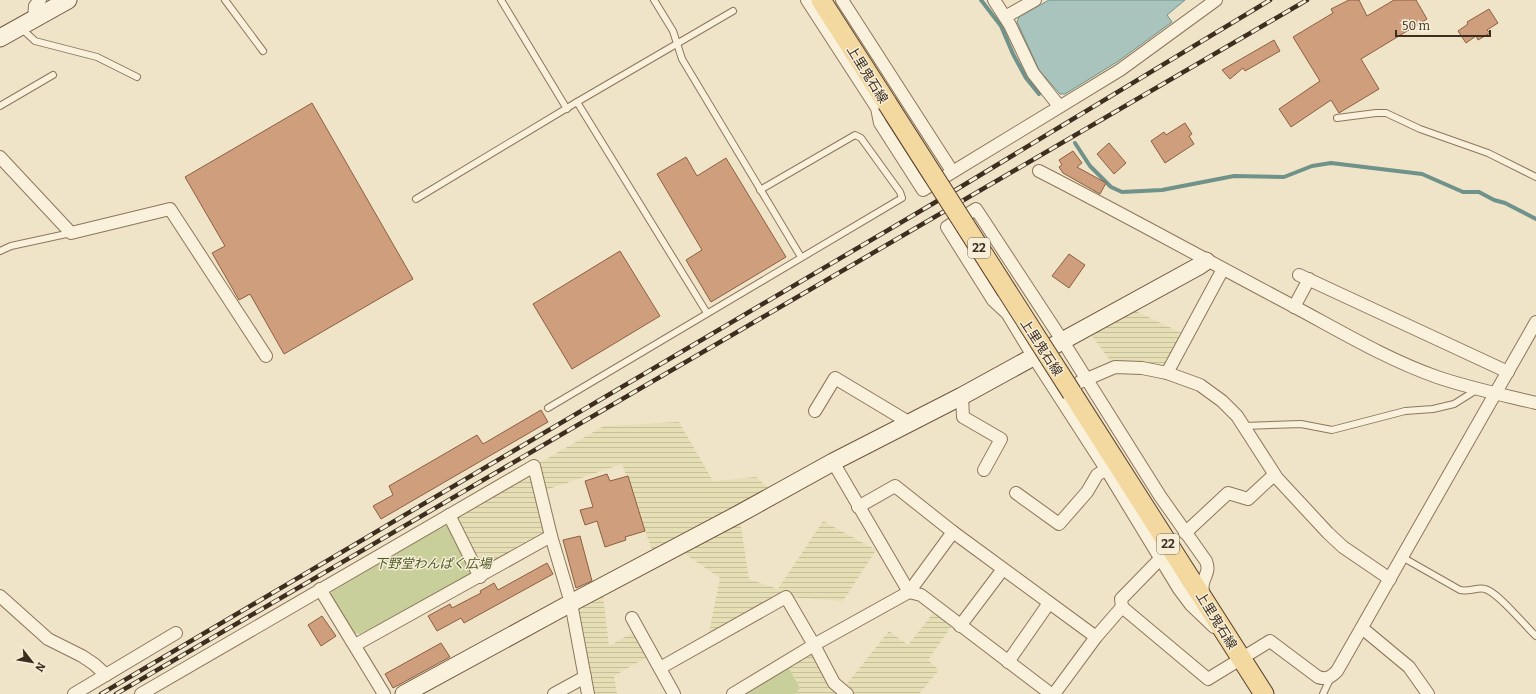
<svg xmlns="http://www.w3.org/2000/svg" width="1536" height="694" viewBox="0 0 1536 694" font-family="Bitter,'Noto Sans JP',serif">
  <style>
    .farmland { fill: url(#farmland-rules) }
    .green { fill: #c9cf9b }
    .water { fill: #a9c4bc; stroke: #6f938a }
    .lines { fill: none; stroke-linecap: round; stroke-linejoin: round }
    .stream { stroke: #6f938a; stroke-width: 4 }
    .building { fill: #cf9f7d; stroke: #8d5f41 }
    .lane-casing { stroke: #8d765c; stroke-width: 8 }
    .street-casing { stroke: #8d765c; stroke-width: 14 }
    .secondary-casing { stroke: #6f573f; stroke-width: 19 }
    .primary-casing { stroke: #5b4430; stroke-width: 21 }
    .lane { stroke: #faf1dc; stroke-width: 6 }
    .street { stroke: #faf1dc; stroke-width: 12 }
    .secondary { stroke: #faf1dc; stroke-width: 17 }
    .primary { stroke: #f3d9a0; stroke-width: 19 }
    .rail-casing { stroke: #3d2e20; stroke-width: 4.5 }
    .rail { stroke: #f7eed8; stroke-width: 3; stroke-dasharray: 9; stroke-linecap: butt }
    .primary-bridge-casing { stroke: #5b4430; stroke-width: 21; stroke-linecap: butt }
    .primary-bridge { stroke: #f3d9a0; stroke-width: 19 }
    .labels { text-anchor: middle; stroke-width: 3; stroke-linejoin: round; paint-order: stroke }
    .shield { fill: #f7eed8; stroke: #756857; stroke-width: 1 }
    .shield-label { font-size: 12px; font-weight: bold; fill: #3d2e20 }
    .street-label { font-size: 13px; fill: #3d2e20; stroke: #f7eed8 }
    .park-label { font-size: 13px; font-style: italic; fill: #4d5a26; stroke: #f7eed8 }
  </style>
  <defs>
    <pattern id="farmland-rules" width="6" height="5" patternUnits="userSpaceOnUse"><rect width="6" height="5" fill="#e6deb5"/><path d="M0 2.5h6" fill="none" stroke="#c6bf9b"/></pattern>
  </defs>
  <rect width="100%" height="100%" fill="#f0e4c8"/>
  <!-- farmland -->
  <g class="farmland">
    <polygon points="1125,306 1188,336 1167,373 1115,367 1086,328"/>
    <polygon points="679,422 713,481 756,477 775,494 739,514 749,579 778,589 823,521 876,550 843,601 786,597 707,642 720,578 676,548 655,559 622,464 540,492 534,466 604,426"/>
    <polygon points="526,477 530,478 544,533 485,567 481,565 458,518 459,513"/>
    <polygon points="602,587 609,646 639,629 652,654 614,676 617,694 588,694 571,603"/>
    <polygon points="937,608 955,621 928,660 939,670 919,694 795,694 800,688 786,662 814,645 842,690 889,631 908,645"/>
  </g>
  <!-- green -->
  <g class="green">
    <polygon points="441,524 450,527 473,570 470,576 360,634 353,633 330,596 333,589"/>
    <polygon points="789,668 800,688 795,694 745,694"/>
  </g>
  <!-- water -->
  <polygon class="water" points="1049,0 1185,0 1167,15 1172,22 1117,62 1065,94 1060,94 1039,70 1017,22 1019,17"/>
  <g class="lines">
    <!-- stream -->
    <g class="stream">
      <polyline points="981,0 1001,26 1013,54 1026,78 1039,94"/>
      <polyline points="1075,143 1090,166 1111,187 1122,192 1162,190 1234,176 1284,177 1312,166 1331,163 1422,174 1463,192 1479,192 1494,200 1505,203 1536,219"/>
    </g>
  </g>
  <!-- building -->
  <g class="building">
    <polygon points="1349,0 1359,0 1367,16 1394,0 1416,0 1427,19 1361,59 1379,89 1339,113 1331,100 1291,127 1279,109 1320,81 1293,37 1333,13 1331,9"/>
    <polygon points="1489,9 1498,23 1487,30 1490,33 1478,40 1476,36 1466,43 1458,31 1468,24 1467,22"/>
    <polygon points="1274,40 1280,51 1245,71 1243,68 1230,79 1222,70"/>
    <polygon points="312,103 413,279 284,354 250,294 239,300 212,253 225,246 185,177"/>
    <polygon points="1185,123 1192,134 1189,136 1194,144 1165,163 1151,141 1164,132 1166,135"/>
    <polygon points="1109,143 1126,163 1114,174 1097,154"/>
    <polygon points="1073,151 1082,163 1077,167 1106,183 1100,194 1063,173 1059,167 1062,165 1059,160"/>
    <polygon points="686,157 697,176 726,158 786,257 711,302 686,260 702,250 657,174"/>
    <polygon points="620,251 660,316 572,369 533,304"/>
    <polygon points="1069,254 1085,265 1069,288 1052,276"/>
    <polygon points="541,410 548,422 381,519 373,506 393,495 389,486 477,435 483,444"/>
    <polygon points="607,474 610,481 628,476 645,531 625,537 626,540 605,547 597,521 585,525 580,510 593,507 585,481"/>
    <polygon points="580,536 592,581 576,588 563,540"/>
    <polygon points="547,563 553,574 464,623 461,618 437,631 428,616 450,604 452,608 481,593 480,591 494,583 498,590"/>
    <polygon points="322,616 336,636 321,646 308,625"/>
    <polygon points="441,643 450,657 393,688 385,674"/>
  </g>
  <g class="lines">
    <defs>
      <g id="lane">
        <polyline points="225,0 263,51"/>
        <polyline points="501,0 567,109"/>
        <polyline points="654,0 673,31 682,59 801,257"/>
        <polyline points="21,28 35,41 97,57 137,77"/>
        <polyline points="577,102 707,313"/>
        <polyline points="0,106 53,75"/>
        <polyline points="1337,118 1376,113 1386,113 1420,129 1488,153 1536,177"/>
        <polyline points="416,199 577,102 733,11"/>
        <polyline points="0,251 11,246 71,233"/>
        <polyline points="548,408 902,198 900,192 861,138 855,135 760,190"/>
        <polyline points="1244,426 1301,424 1332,430 1405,411 1433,409 1454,404 1478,389"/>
        <path d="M1402,557L1460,590C1469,592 1478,587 1485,589C1498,592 1525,626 1536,636"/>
        <polyline points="1323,694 1331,677"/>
      </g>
      <g id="street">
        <polyline points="807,0 877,108 880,123 923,190 1120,70 1216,0"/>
        <polyline points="842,0 952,171"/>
        <polyline points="994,0 1010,25 1033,73 1059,106"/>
        <polyline points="1005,17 1035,0"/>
        <polyline points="34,19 35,6 40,0"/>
        <polyline points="0,157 71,233 170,209 266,356"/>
        <path d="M1039,171C1125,215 1208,261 1293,306C1340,331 1386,359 1437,377C1469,388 1503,395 1536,403"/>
        <polyline points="1299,275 1508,372"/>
        <polyline points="1294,307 1309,279"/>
        <polyline points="1167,373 1223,269"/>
        <polyline points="1080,382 1115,367 1142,368 1167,373 1200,385 1222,401 1237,416 1277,478 1328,533 1343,547 1390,579"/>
        <polyline points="962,396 963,417 1001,439 984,470"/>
        <polyline points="815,411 835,378 910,423"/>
        <polyline points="833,462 909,592 921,595 1051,694"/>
        <polyline points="1016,493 1059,524 1087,492 1097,475 1106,469"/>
        <polyline points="858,507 895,486 953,532 1096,637"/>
        <polyline points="449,515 480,577"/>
        <polyline points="1185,533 1228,493 1248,499 1274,475"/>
        <polyline points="320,589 384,694"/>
        <polyline points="0,596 48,639 82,656 94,664 106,675"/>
        <path d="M1203,597C1203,592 1202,588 1203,583C1205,575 1210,571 1206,561L1160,496L1062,340L976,209L947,227L993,300L1007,313L1033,356L1106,469L1179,589L1191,605L1214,627"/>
        <polyline points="1122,607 1121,599 1160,559"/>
        <polyline points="632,618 674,694"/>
        <polyline points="960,626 1003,569"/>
        <polyline points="1362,628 1409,667 1428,694"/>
        <polyline points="355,645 551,536"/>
        <polyline points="1008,662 1049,603"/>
        <polyline points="660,668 786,597 814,645 834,683 847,694"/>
        <polyline points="74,694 176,633"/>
        <polyline points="141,694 534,466 551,536 571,603 588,694"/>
        <polyline points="554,694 585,677"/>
        <polyline points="733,694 819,642 909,592 953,532"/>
        <path d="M1054,694L1096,637L1122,607L1208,679L1270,641L1318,677C1327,680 1331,677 1337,671L1536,322"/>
      </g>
      <g id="secondary">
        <polyline points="0,38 68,0"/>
        <polyline points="404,694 571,603 739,514 833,462 962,396 1199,266 1206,261"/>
      </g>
      <g id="primary">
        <polyline points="821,0 887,103"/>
        <polyline points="1072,393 1264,694"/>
      </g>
    </defs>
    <!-- lane casing -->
    <use href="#lane" class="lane-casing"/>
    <!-- street casing -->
    <use href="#street" class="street-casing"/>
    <!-- secondary casing -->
    <use href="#secondary" class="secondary-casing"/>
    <!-- primary casing -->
    <use href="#primary" class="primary-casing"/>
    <!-- lane -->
    <use href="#lane" class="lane"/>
    <!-- street -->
    <use href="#street" class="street"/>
    <!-- secondary -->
    <use href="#secondary" class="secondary"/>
    <!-- primary -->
    <use href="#primary" class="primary"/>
    <defs>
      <g id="rail">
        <polyline points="101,694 934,203 1270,0"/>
        <polyline points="116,694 1307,0"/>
      </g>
    </defs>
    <!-- rail casing -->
    <use href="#rail" class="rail-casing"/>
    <!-- rail -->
    <use href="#rail" class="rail"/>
    <defs>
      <polyline id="primary-bridge" points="887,103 1072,393"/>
    </defs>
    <!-- primary-bridge casing -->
    <use href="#primary-bridge" class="primary-bridge-casing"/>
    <!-- primary-bridge -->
    <use href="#primary-bridge" class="primary-bridge"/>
  </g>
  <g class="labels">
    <!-- shield labels -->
    <g class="shield">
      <rect x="968" y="238" width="22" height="20" rx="3"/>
      <rect x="1157" y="534" width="22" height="20" rx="3"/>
    </g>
    <g class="shield-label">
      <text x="979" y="252">22</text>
      <text x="1168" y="548">22</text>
    </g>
    <!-- street labels -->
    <g class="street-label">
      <text transform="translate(868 74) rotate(58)" y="5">上里鬼石線</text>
      <text transform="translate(1042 347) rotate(57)" y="5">上里鬼石線</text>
      <text transform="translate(1217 620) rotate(58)" y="5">上里鬼石線</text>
    </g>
    <!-- park labels -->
    <g class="park-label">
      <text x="433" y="568">下野堂わんぱく広場</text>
    </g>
  </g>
  <!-- north arrow -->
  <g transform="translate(32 662) rotate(121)" stroke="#f7eed8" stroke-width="3" paint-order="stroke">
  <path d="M0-3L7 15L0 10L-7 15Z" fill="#3d2e20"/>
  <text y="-6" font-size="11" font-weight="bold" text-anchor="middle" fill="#3d2e20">N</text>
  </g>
  <!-- scale -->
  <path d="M1396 30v6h94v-6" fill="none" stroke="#3d2e20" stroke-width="2"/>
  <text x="1402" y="30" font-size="12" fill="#3d2e20" stroke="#f7eed8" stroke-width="3" paint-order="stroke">50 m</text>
</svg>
